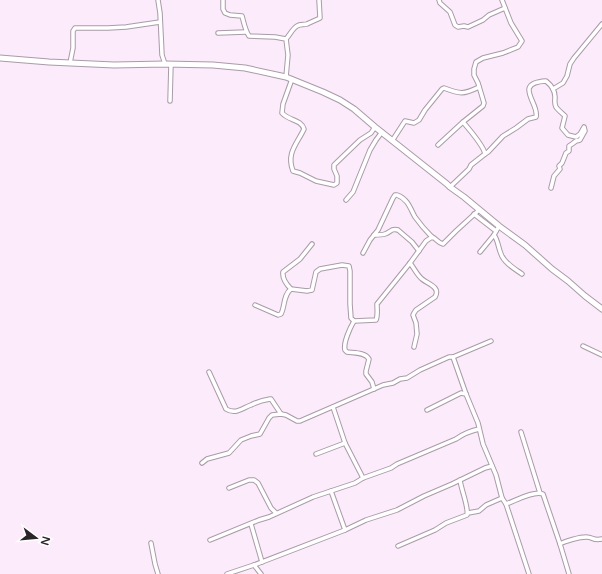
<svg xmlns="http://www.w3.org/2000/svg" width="602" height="574" viewBox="0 0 602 574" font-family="'Varela Round',sans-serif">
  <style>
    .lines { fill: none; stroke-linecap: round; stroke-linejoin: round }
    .street-casing { stroke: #a99ba8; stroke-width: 5.5 }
    .secondary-casing { stroke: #a99ba8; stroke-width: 7 }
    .street { stroke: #fff; stroke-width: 3.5 }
    .secondary { stroke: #fff; stroke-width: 5 }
  </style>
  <rect width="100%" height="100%" fill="#fcecfb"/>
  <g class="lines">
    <defs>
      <g id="street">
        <polyline points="158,0 160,13 162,55 165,64"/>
        <path d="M223,0V9L225,13L230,15L242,16C244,23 245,30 249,36L275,37L286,39L288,55L286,77"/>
        <polyline points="439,0 440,3 450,12 455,25 458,27 464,26 468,27 483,20 489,15 505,8"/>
        <polyline points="218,33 246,32"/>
        <path d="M286,39C290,35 292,29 297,26C300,24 304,25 307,24C311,22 316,20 320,18L319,0"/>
        <polyline points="70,63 73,48 73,31 75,28 108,28 126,27 160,22"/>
        <path d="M292,79L283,104L282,113C289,121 301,119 304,129C297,144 286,153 293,171L300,173L316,181L334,185L337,183V176L334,169V165L360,140L371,133L375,127"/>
        <polyline points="553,89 563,83 567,76 570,64 574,58 602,24"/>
        <polyline points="170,101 171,64"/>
        <path d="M392,141L405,121L414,123L419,120L425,110L442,89L444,88C460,94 463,95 479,87"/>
        <polyline points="438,145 463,122 483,106 484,103 478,83 474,75 474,69 476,62 483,58 503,53 518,47 522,41 511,23 502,0"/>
        <path d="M485,154L488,152L503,136L516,128L528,119L536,117C540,104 512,83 546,81C551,85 555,90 555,97C555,101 554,103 556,107C558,110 562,113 565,116L562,128L568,135L576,137L580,134L584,127L585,131L580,140L576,141L572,144L569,146V151L566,153L562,163L559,166L560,169L554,176L551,188"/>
        <path d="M450,187L469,169L471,165L485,154C484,147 469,129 463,122"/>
        <polyline points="346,200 353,192 370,150 376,140 382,132"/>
        <polyline points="474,214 496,231"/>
        <path d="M374,235C377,235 382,235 385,234C391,232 391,228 398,230L412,242L419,251"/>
        <path d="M494,235C498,240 498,247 501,254C504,263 515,269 522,274"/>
        <path d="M312,244L300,259L283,272C282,279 286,284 291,289L307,291L312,290L316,272L320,269L342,265L349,266L350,271V304L351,318L354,321L376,320C378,316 377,309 377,304L410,263L426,241L432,237C436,238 438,243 443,244L456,231L479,210"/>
        <polyline points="480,252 494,235 499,226"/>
        <path d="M363,253L370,240L378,230L393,198L395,195H397C408,199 410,208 415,217C420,224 426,231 432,237"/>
        <path d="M410,263C414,268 417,275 422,279C428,284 441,287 435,297L416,310L414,313L413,315L416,323L417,334L414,347"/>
        <path d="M255,305L278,315L281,314C285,307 283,295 291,289"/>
        <path d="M354,321C350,328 343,343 345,350L347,352C354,353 365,352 369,359L366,371V374L372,382L374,389"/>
        <polyline points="583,346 602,355"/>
        <polyline points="453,357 466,394 478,423 483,444 496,475 502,498 506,504 529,574"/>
        <path d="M209,372L226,409C236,415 242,408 251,405C257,402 263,400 270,399H271L281,414"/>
        <polyline points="333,407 345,443 363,478"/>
        <polyline points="427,410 461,393 466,394"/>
        <polyline points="521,432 540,493"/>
        <polyline points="316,454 345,443"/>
        <polyline points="202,463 207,459 229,453 241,440 251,436 260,434 269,418 272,415 281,414 286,415 297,421 300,421 383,385 393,383 400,379 407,378 420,370 449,357 453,357 491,341"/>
        <polyline points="229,488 249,480 254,480 258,483 271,508 276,513"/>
        <path d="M331,491L355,483L363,478L391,468L397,464L456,439C463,434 470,431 479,429"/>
        <path d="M506,504C515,501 534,490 543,494L560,544L569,574"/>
        <polyline points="468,513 479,511 486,505 502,498"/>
        <polyline points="251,524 262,562"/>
        <polyline points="210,540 259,520 269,517 313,497 331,491 345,530"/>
        <polyline points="151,543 155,564 158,574"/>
        <path d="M560,544C565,541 580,537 586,537C594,537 592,541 602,539"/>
        <path d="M398,546L435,530L446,523L467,515C469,508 461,489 460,480"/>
        <polyline points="254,565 261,574"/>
        <polyline points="227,574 254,565 345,530 366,520 397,510 424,496 452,484 485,468 492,466"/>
      </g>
      <polyline id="secondary" points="0,58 49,62 114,65 165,64 213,65 245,68 286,77 323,92 340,100 354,109 375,127 447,184 450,187 464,197 499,226 525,245 552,269 568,281 585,296 602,309"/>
    </defs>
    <!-- street casing -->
    <use href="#street" class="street-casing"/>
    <!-- secondary casing -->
    <use href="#secondary" class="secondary-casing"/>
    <!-- street -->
    <use href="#street" class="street"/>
    <!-- secondary -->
    <use href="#secondary" class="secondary"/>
  </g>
  <!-- north arrow -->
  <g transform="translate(36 538) rotate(106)" stroke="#ffffff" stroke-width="3" paint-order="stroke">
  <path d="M0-3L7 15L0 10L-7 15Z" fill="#2a2429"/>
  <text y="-6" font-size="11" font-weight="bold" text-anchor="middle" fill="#2a2429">N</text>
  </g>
</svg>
